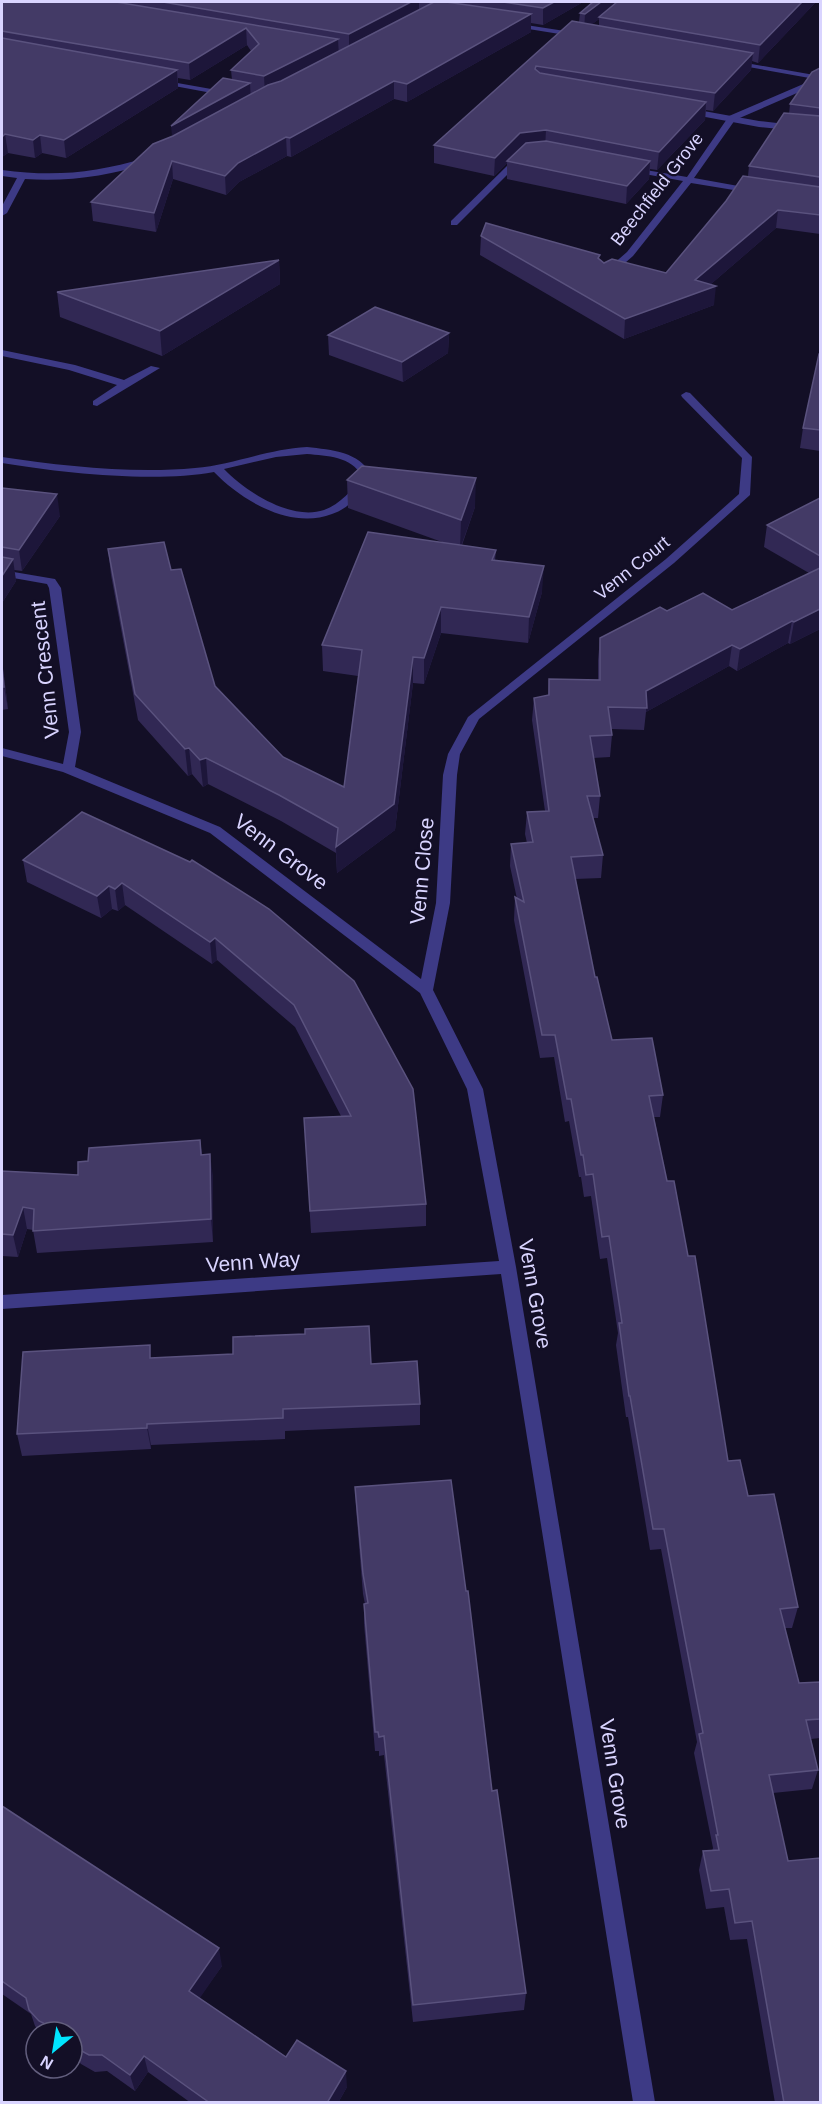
<svg xmlns="http://www.w3.org/2000/svg" width="822" height="2104" viewBox="0 0 822 2104" font-family="Helvetica,sans-serif">
  <style>
    .lines { fill: none; stroke-linecap: round; stroke-linejoin: round }
    .lane { fill: #3d3a85; fill-rule: evenodd }
    .street { fill: #3d3a85; fill-rule: evenodd }
    .wall { fill: #312854; fill-rule: evenodd }
    .shaded-wall { fill: #1d163a }
    .building { fill: #433a66; stroke: #5a527e; stroke-width: 1.5 }
    .labels { text-anchor: middle; stroke-width: 4.5; stroke-linejoin: round; paint-order: stroke }
    .far-street-label { font-size: 18px; fill: #d9d4ff; stroke: #130f26 }
    .street-label { font-size: 21px; fill: #d9d4ff; stroke: #130f26 }
  </style>
  <rect width="100%" height="100%" fill="#130f26"/>
  <g class="lines">
    <!-- lane -->
    <g class="lane">
      <polygon points="687,108 759,121 820,128 820,133 759,127 684,113 683,111"/>
      <path d="M307,447C332,450 359,451 372,476C363,492 350,508 332,514C291,530 242,501 214,472C154,483 63,473 2,463V457C63,466 133,474 195,468C232,465 268,449 307,447ZM307,454C327,456 351,456 362,476C353,490 340,504 324,510C291,521 246,492 224,469L276,457Z"/>
    </g>
    <!-- street -->
    <g class="street">
      <polygon points="507,22 578,33 582,35 578,37 510,26 507,26"/>
      <polygon points="729,60 820,76 820,83 735,120 694,178 755,189 760,192 758,194 691,183 633,256 610,276 604,276 604,272 627,252 683,181 628,171 628,167 687,177 729,116 815,79 732,64 728,62"/>
      <polygon points="155,79 228,92 232,94 228,96 158,83 154,81"/>
      <polygon points="517,156 524,158 457,225 451,225 451,221"/>
      <path d="M146,158L149,159V163C109,176 68,182 25,179L7,213L2,216V206L17,178L2,176V170C55,177 94,173 146,158Z"/>
      <polygon points="2,350 75,365 124,380 151,366 160,368 97,406 93,405 93,401 117,385 69,370 2,356"/>
      <polygon points="686,392 690,393 752,457 750,495 674,563 479,719 460,754 457,775 450,903 433,990 483,1089 516,1267 655,2102 633,2102 501,1274 2,1309 2,1295 499,1261 467,1089 420,993 210,833 63,772 2,756 2,748 63,764 69,732 49,588 47,584 2,576 2,570 55,579 61,588 81,732 75,767 220,827 421,979 436,903 443,775 448,754 468,717 666,559 739,494 742,458 682,397 681,395"/>
    </g>
  </g>
  <!-- wall -->
  <g class="wall">
    <polygon points="2,2 583,2 543,25 531,23 531,32 407,102 394,99 291,157 287,156 239,182 226,195 173,179 156,232 93,221 91,202 172,137 232,80 231,70 251,51 247,45 190,80 178,78 178,88 66,158 42,153 35,158 8,153 2,157"/>
    <path d="M592,2H816L758,63L752,61L751,70L713,111L706,110L705,120L657,170L650,169L649,179L626,204L507,179V163L494,176L434,163V145L579,22L580,13ZM599,19V26L592,24Z"/>
    <polygon points="820,66 820,234 776,228 711,284 714,305 624,339 480,255 481,236 599,259 604,263 666,273 748,176 749,166 789,114 790,104 820,68"/>
    <polygon points="279,260 280,284 162,356 60,317 57,292"/>
    <polygon points="449,333 448,353 403,382 329,355 328,335"/>
    <polygon points="820,354 820,451 800,448 803,428"/>
    <polygon points="347,480 475,507 462,545 496,550 495,561 542,592 528,643 441,633 424,684 413,683 395,830 337,873 336,853 281,821 208,784 203,787 192,774 188,776 138,720 111,575 108,549 171,570 215,686 283,757 344,787 358,676 323,671 322,645 442,542 348,508"/>
    <polygon points="2,488 60,516 22,571 14,570 16,581 2,603"/>
    <polygon points="820,498 820,629 790,644 788,643 737,671 729,666 646,712 644,730 611,729 612,735 610,757 593,758 600,796 598,818 593,818 603,855 601,878 575,879 595,977 612,1040 663,1095 660,1117 654,1117 667,1181 688,1256 728,1461 748,1496 798,1607 792,1628 785,1628 799,1683 820,1682 820,1738 811,1739 818,1770 812,1789 773,1793 820,2103 775,2103 747,1939 730,1940 724,1907 706,1909 699,1870 703,1851 712,1851 713,1848 694,1753 697,1742 661,1549 650,1550 628,1417 626,1417 616,1345 618,1333 607,1258 600,1259 591,1196 584,1197 581,1177 579,1177 569,1121 565,1122 554,1057 540,1058 514,920 515,897 517,899 510,866 511,844 527,843 525,834 527,812 545,811 532,720 534,698 548,695 549,679 598,680 598,660 600,638 667,611 732,610 809,573 764,547 767,525"/>
    <polygon points="2,660 8,709 2,710"/>
    <polygon points="23,860 269,909 426,1204 426,1226 311,1233 304,1118 341,1116 295,1027 217,960 212,964 125,905 118,911 112,909 101,918 27,882"/>
    <polygon points="200,1140 202,1154 213,1176 213,1242 37,1253 33,1230 27,1229 18,1257 2,1256 2,1171 78,1175 88,1161"/>
    <polygon points="152,1358 371,1364 420,1404 420,1425 285,1431 285,1439 151,1445 151,1449 22,1456 17,1434"/>
    <polygon points="355,1487 492,1791 526,1993 524,2010 413,2022 384,1755 379,1756 379,1751 375,1751 364,1624 364,1604 365,1604 363,1594 356,1508"/>
    <polygon points="2,1806 222,1966 199,1998 286,2057 347,2087 338,2103 191,2103 148,2072 135,2091 107,2071 95,2072 81,2064 72,2053 72,2032 40,2032 35,2026 31,2014 2,1994"/>
  </g>
  <!-- shaded-wall -->
  <g class="shaded-wall">
    <polygon points="411,2 419,2 419,14 349,51 349,34"/>
    <polygon points="554,2 583,2 543,25 543,8"/>
    <polygon points="601,2 621,2 599,17 599,19 584,31 585,14"/>
    <polygon points="802,2 816,2 758,63 760,45"/>
    <polygon points="531,14 531,32 407,102 407,84"/>
    <polygon points="246,28 247,45 190,80 189,63"/>
    <polygon points="338,39 339,57 265,94 264,76"/>
    <polygon points="753,53 751,70 713,111 715,93"/>
    <polygon points="177,70 178,88 66,158 64,140"/>
    <polygon points="394,81 394,99 291,157 290,138"/>
    <polygon points="250,83 251,101 173,145 171,126"/>
    <polygon points="706,102 705,120 657,170 659,152"/>
    <polygon points="546,130 545,148 507,161 507,163 494,176 495,158 520,133"/>
    <polygon points="5,134 8,153 2,157 2,137"/>
    <polygon points="40,135 42,153 35,158 33,140"/>
    <polygon points="286,137 287,156 239,182 226,195 225,176 238,163"/>
    <polygon points="172,161 173,179 156,232 154,213"/>
    <polygon points="650,161 649,179 626,204 627,186"/>
    <polygon points="778,210 776,228 704,290 716,286 714,305 624,339 625,319 695,280"/>
    <polygon points="279,260 280,284 162,356 160,331"/>
    <polygon points="449,333 448,353 403,382 402,362"/>
    <polygon points="476,478 475,507 460,549 461,520"/>
    <polygon points="57,494 60,516 22,571 19,550"/>
    <polygon points="13,559 16,581 2,603 2,576"/>
    <polygon points="544,566 542,592 528,643 529,617"/>
    <polygon points="441,607 441,633 424,684 424,658"/>
    <polygon points="820,609 820,629 790,644 794,622"/>
    <polygon points="792,621 788,643 737,671 740,649"/>
    <polygon points="732,645 729,666 646,712 646,691"/>
    <polygon points="413,657 413,683 395,830 337,873 336,847"/>
    <polygon points="2,660 8,709 4,687"/>
    <polygon points="189,748 192,774 188,776 185,749"/>
    <polygon points="206,758 208,784 203,787 200,760"/>
    <polygon points="122,883 125,905 118,911 115,889"/>
    <polygon points="109,886 112,909 101,918 97,896"/>
    <polygon points="215,938 217,960 212,964 210,942"/>
    <polygon points="210,1154 213,1176 213,1242 211,1219"/>
    <polygon points="23,1207 27,1229 18,1257 13,1235"/>
    <polygon points="147,1424 151,1445 151,1449 147,1428"/>
    <polygon points="219,1948 222,1966 193,2008 189,1991"/>
    <polygon points="144,2056 148,2072 135,2091 130,2075"/>
    <polygon points="346,2071 347,2087 338,2103 327,2103"/>
  </g>
  <!-- building -->
  <g class="building">
    <polygon points="2,2 116,2 338,39 264,76 231,70 259,44 246,28 189,63 2,31"/>
    <polygon points="163,2 411,2 349,34"/>
    <polygon points="434,2 446,2 531,14 407,84 394,81 290,138 286,137 238,163 225,176 172,161 154,213 91,202 153,144 173,136 268,85 281,81"/>
    <polygon points="503,2 554,2 543,8"/>
    <polygon points="593,2 601,2 585,14 580,13"/>
    <polygon points="617,2 802,2 760,45 599,17"/>
    <polygon points="572,21 753,53 715,93 536,66 535,69 540,73 706,102 659,152 546,130 520,133 495,158 434,145"/>
    <polygon points="2,38 177,70 64,140 40,135 33,140 5,134 2,137"/>
    <polygon points="820,68 820,108 790,104 812,72"/>
    <polygon points="223,78 250,83 171,126"/>
    <polygon points="784,113 820,116 820,177 749,166"/>
    <polygon points="546,141 650,161 627,186 507,161 526,143"/>
    <polygon points="743,176 820,187 820,215 778,210 695,280 716,286 625,319 481,236 486,223 600,255 598,258 604,263 612,259 666,273 726,201"/>
    <polygon points="279,260 160,331 57,292"/>
    <polygon points="375,307 449,333 402,362 328,335"/>
    <polygon points="819,354 820,354 820,430 803,428"/>
    <polygon points="362,466 476,478 461,520 347,480"/>
    <polygon points="2,488 57,494 19,550 2,547"/>
    <polygon points="820,498 820,556 767,525"/>
    <polygon points="368,532 496,550 492,560 544,566 529,617 441,607 424,658 413,657 394,804 336,847 338,828 279,795 206,758 200,760 189,748 185,749 135,694 108,549 164,542 171,570 181,569 215,686 283,757 344,787 362,650 322,645"/>
    <polygon points="2,557 13,559 2,576"/>
    <polygon points="820,568 820,609 794,622 792,621 740,649 732,645 646,691 647,708 608,707 612,735 590,736 600,796 587,796 603,855 571,857 595,977 597,977 612,1040 652,1038 663,1095 649,1096 667,1181 674,1181 688,1256 695,1256 728,1461 740,1460 748,1496 774,1494 798,1607 780,1609 799,1683 820,1682 820,1719 806,1720 818,1770 769,1775 788,1861 820,1858 820,2103 784,2103 752,1921 735,1923 729,1889 711,1891 703,1851 719,1850 716,1835 718,1835 699,1734 703,1733 664,1529 653,1529 630,1396 629,1396 619,1323 622,1323 609,1236 602,1237 593,1174 586,1175 583,1155 581,1155 571,1099 567,1099 555,1035 542,1035 515,897 524,902 511,844 533,842 527,812 549,811 534,698 549,695 549,679 600,680 600,638 660,607 667,611 703,593 732,610"/>
    <polygon points="2,667 4,687 2,687"/>
    <polygon points="82,812 190,862 192,860 269,909 354,981 413,1089 426,1204 310,1211 304,1118 351,1116 294,1005 215,938 210,942 122,883 115,889 109,886 97,896 23,860"/>
    <polygon points="200,1140 201,1155 210,1154 211,1219 33,1231 34,1209 23,1207 13,1235 2,1234 2,1171 78,1175 78,1162 88,1161 89,1148"/>
    <polygon points="369,1326 371,1364 417,1361 420,1404 283,1409 283,1418 147,1424 147,1428 17,1434 23,1352 150,1345 150,1358 233,1354 233,1337 305,1334 305,1329"/>
    <polygon points="451,1480 466,1591 468,1591 492,1791 497,1790 526,1993 413,2005 384,1736 379,1737 378,1732 375,1732 364,1604 368,1603 363,1574 355,1487"/>
    <polygon points="2,1806 219,1948 189,1991 286,2057 297,2040 346,2071 327,2103 210,2103 144,2056 130,2075 102,2055 89,2055 76,2048 72,2043 72,2032 61,2032 39,2021 29,2010 26,1998 2,1981"/>
  </g>
  <g class="labels">
    <!-- far-street labels -->
    <g class="far-street-label">
      <text transform="translate(657 189) rotate(-52)" y="6">Beechfield Grove</text>
      <text transform="translate(632 568) rotate(-39)" y="6">Venn Court</text>
    </g>
    <!-- street labels -->
    <g class="street-label">
      <text transform="translate(45 670) rotate(-96)" y="7">Venn Crescent</text>
      <text transform="translate(281 852) rotate(37)" y="7">Venn Grove</text>
      <text transform="translate(422 871) rotate(-85)" y="7">Venn Close</text>
      <text transform="translate(253 1262) rotate(-4)" y="7">Venn Way</text>
      <text transform="translate(535 1294) rotate(80)" y="7">Venn Grove</text>
      <text transform="translate(615 1774) rotate(81)" y="7">Venn Grove</text>
    </g>
  </g>
  <!-- border -->
  <rect width="822" height="2104" fill="none" stroke="#d9d4ff" stroke-width="6"/>
  <!-- north arrow -->
  <g transform="translate(54 2050) rotate(210)"><circle r="28" fill="#130f26" stroke="#625e7d" stroke-width="1.5"/>
  <path d="M0-4.5L10 22L0 15L-10 22Z" fill="#00e5ff"/>
  <text y="-9" font-size="16" font-weight="bold" text-anchor="middle" fill="#d9d4ff">N</text>
  </g>
</svg>
